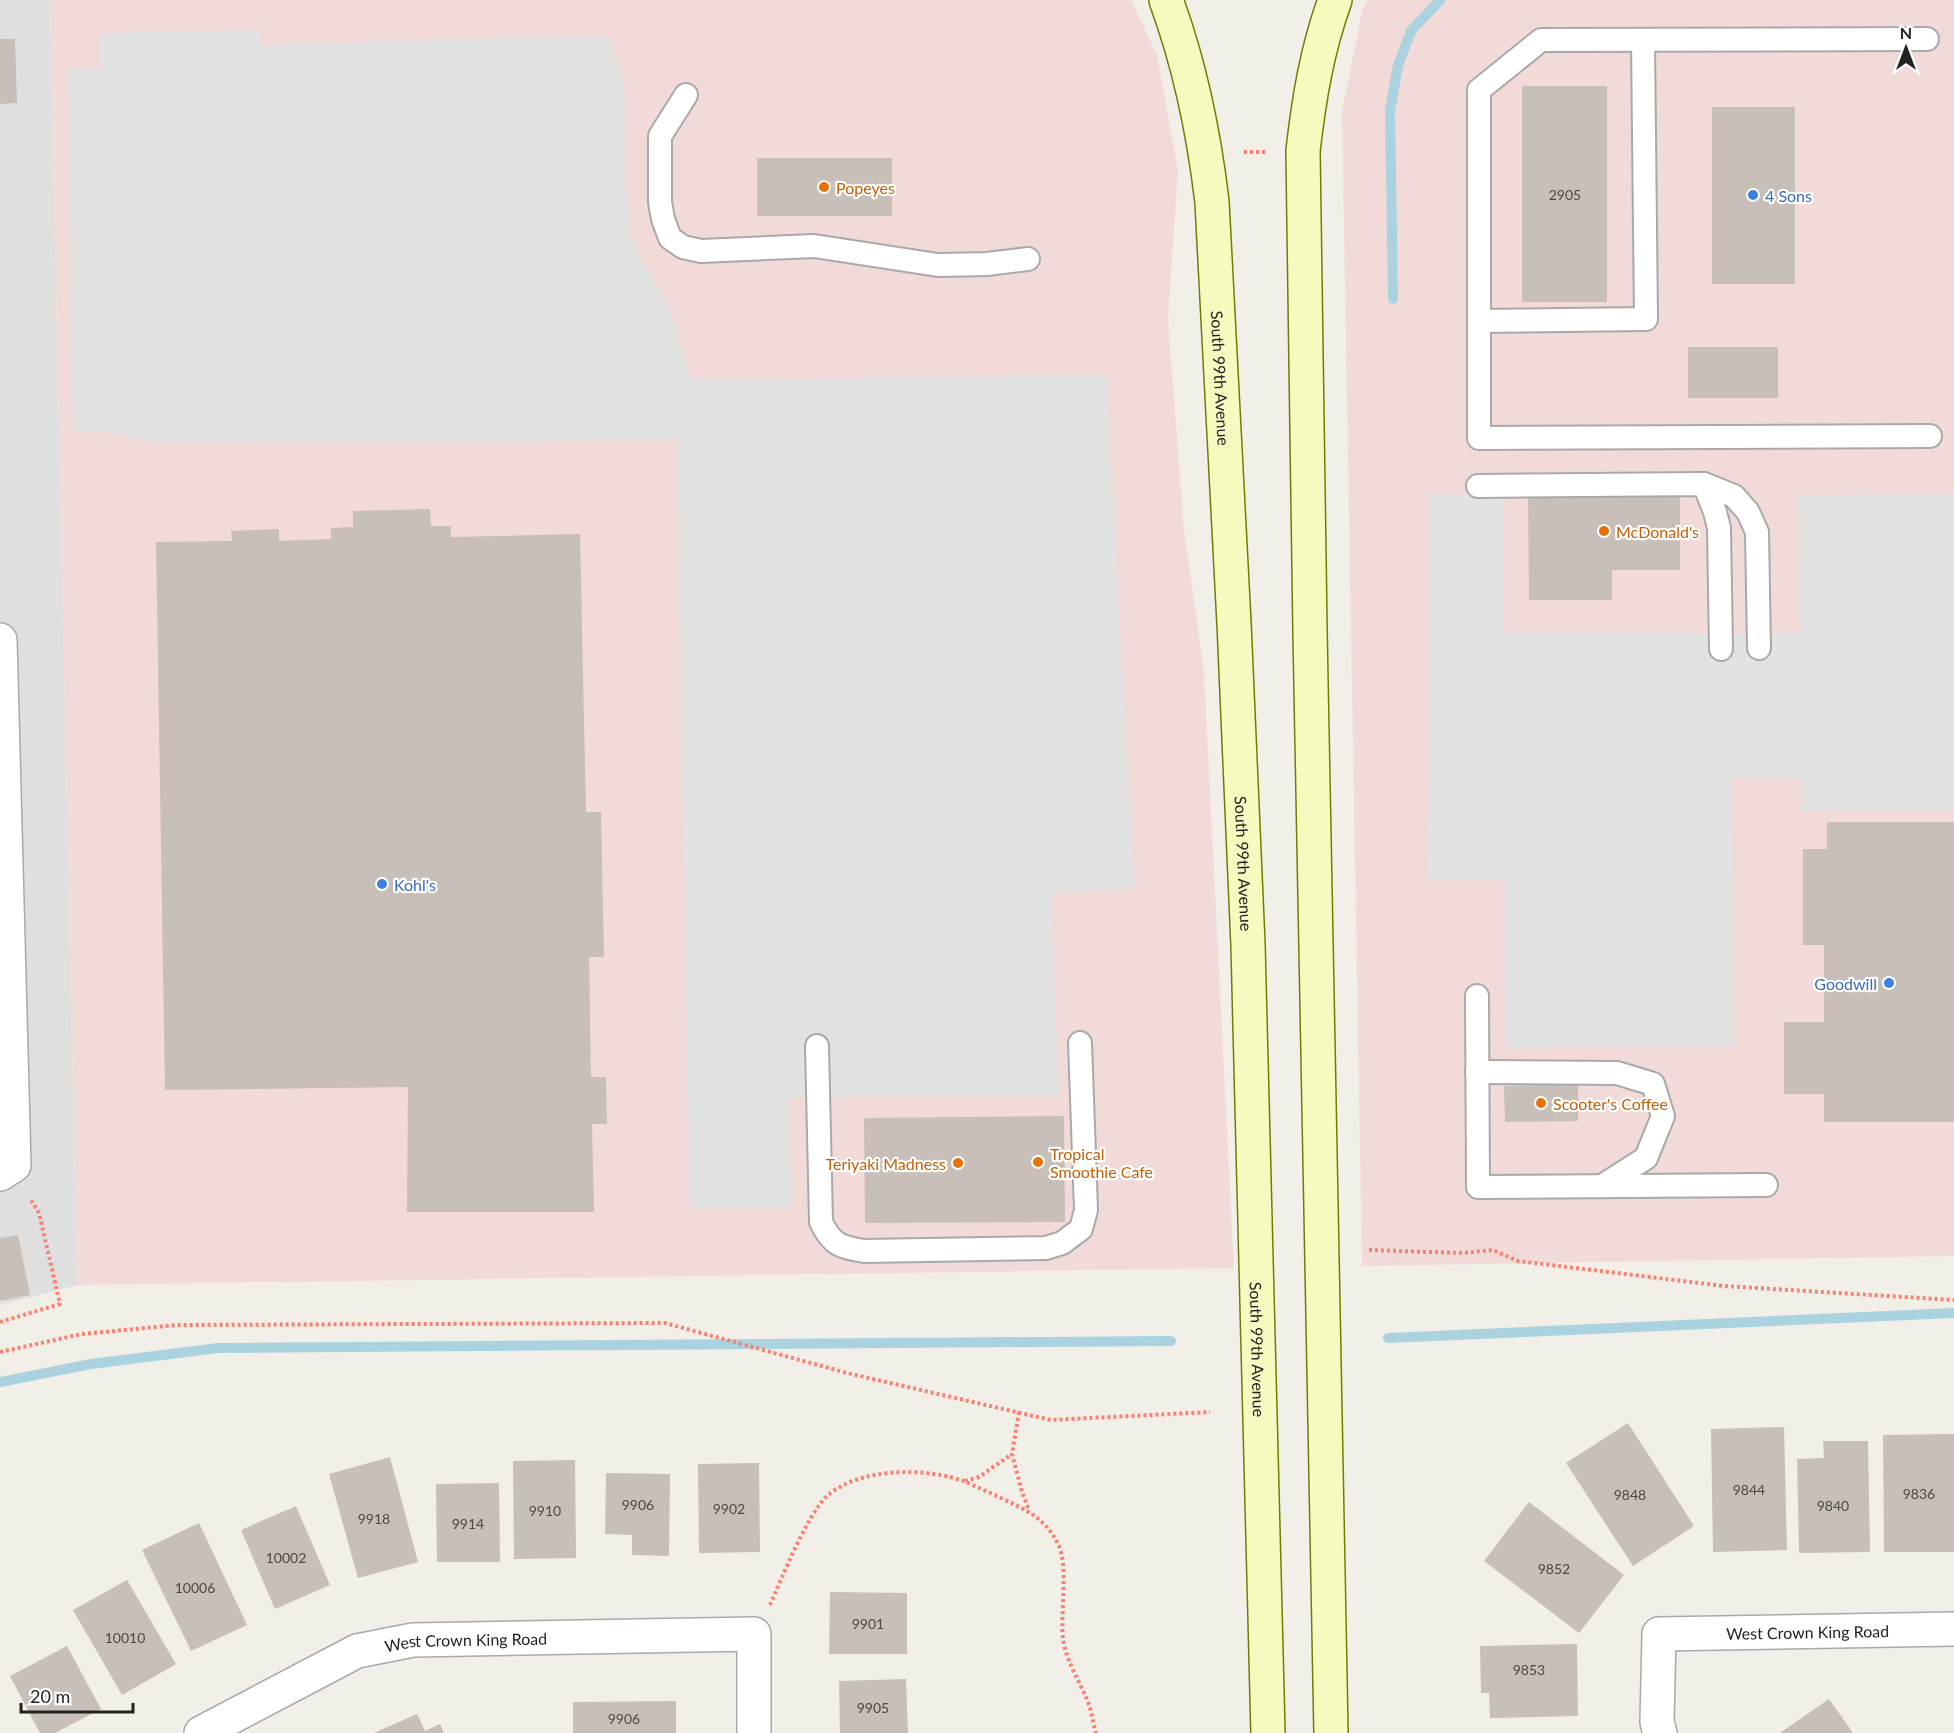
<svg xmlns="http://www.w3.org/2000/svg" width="1954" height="1733" viewBox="0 0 1954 1733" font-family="Lato,sans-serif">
<rect width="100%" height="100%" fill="#f2efe9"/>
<polygon fill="#e0dfdf" points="0,0 50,0 77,1285 0,1305"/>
<g fill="#f2dad9">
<polygon points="50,0 1131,0 1157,55 1178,171 1168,319 1184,529 1204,673 1234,1268 77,1285"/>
<polygon points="1368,0 1954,0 1954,1256 1362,1266 1342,112 1362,12"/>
</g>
<g fill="#e2e2e2">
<polygon points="260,30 260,45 607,35 624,81 626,190 629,229 637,252 670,308 691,380 1106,375 1134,888 1051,894 1059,1095 789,1097 792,1207 690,1207 677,440 160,443 100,431 73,431 68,67 100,67 100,33"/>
<polygon points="1430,494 1503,495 1504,633 1800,633 1798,495 1954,494 1954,809 1802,811 1801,778 1731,778 1735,1046 1506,1047 1505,879 1428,880"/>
</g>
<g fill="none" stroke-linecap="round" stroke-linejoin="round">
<g stroke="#aad3df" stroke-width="10">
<polyline points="1393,299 1390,110 1398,66 1411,31 1440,0"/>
<polyline points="1388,1338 1954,1313"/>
<polyline points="0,1382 91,1364 218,1348 1171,1341"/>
</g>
</g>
<g fill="#c7bfb8">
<polygon points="0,39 15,39 17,103 0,104"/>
<rect x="1522" y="86" width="85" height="216"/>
<rect x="1712" y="107" width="83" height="177"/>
<rect x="757" y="158" width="135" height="58"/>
<rect x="1688" y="347" width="90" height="51"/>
<polygon points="1528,491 1680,491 1680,570 1612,570 1612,600 1529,600"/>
<polygon points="430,509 431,526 451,526 451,537 580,534 586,812 601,812 604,957 589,957 591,1077 606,1077 607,1124 592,1124 594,1212 407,1212 408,1087 165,1090 156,542 232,541 231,531 279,529 279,541 331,539 331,528 353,527 353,511"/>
<polygon points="1827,822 1954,822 1954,1122 1824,1122 1824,1094 1784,1094 1784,1022 1824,1022 1824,945 1803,945 1803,849 1827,849"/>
<polygon points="1578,1084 1578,1121 1505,1122 1504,1086"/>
<polygon points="1064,1116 1065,1222 865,1223 864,1118"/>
<polygon points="18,1235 30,1295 0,1301 0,1238"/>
<polygon points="1628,1423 1694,1526 1633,1566 1566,1463"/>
<polygon points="1784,1427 1787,1550 1713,1552 1711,1429"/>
<polygon points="1954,1434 1954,1552 1884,1552 1883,1435"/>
<polygon points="1823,1441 1868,1441 1870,1552 1799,1553 1797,1459 1824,1458"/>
<polygon points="390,1457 418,1562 358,1578 329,1474"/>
<polygon points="575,1460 576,1558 514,1559 513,1461"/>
<polygon points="759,1463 760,1552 699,1553 698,1464"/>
<polygon points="606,1473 670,1474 669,1556 632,1555 632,1535 605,1534"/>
<polygon points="499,1483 500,1562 437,1562 436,1484"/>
<polygon points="1529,1502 1624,1575 1579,1633 1484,1561"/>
<polygon points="296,1506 330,1585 275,1609 241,1530"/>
<polygon points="199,1523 247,1625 191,1651 142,1550"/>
<polygon points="127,1580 176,1664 122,1695 73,1610"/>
<polygon points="830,1592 907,1593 907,1654 829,1654"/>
<polygon points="1577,1644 1578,1716 1490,1718 1489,1693 1481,1693 1480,1646"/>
<polygon points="67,1646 101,1709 55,1733 40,1733 10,1676"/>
<polygon points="906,1679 908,1733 840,1733 839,1681"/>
<polygon points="1829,1699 1853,1733 1780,1733"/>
<polygon points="676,1701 676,1733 573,1733 573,1702"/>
<polygon points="417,1714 425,1731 440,1724 444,1733 374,1733"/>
</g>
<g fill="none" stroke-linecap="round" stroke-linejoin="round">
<g stroke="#a9a9a9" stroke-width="26">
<g id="service">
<polyline points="1927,39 1541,40 1479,90 1479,438 1930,436"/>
<polyline points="686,95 660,136 660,202 663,219 670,238 683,247 701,251 814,246 938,265 987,264 1028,259"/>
<polyline points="1479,321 1646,319 1643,40"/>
<polyline points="1704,484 1715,512 1719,528 1721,649"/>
<polyline points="1478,486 1704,484 1734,496 1748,512 1757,532 1759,648"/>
<polyline points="1477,996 1478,1187 1766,1185"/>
<path d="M817 1046 821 1222C832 1245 840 1247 864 1251L1046 1248 1062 1243 1081 1229 1086 1210 1080 1043"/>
<polyline points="1477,1072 1617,1073 1653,1084 1663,1116 1646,1158 1602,1186"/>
</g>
</g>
<g stroke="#a9a9a9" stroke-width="36">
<g id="minor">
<polyline points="0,640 14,1165 0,1174"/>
<path id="s1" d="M201 1733 357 1651 413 1640 754 1634V1733"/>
<path id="s2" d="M1660 1733 1657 1722 1659 1634 1954 1629"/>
</g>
</g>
<g stroke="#707d05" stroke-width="36">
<g id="secondary">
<path id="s3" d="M1166 0C1190 65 1204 134 1212 202L1234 623 1248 945 1268 1733"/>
<path d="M1331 1733 1310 631 1303 151C1309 98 1317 50 1335 0"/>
</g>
</g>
<g stroke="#fa8072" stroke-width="4" stroke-dasharray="3 3" stroke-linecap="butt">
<polyline points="1244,152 1267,152"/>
<polyline points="1369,1250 1463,1253 1493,1250 1518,1261 1724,1286 1954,1300"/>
<polyline points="0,1322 60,1304 39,1213 30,1198"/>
<polyline points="0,1352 82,1334 177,1325 665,1323 847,1373 1051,1420 1210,1412"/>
<polyline points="1019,1412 1012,1454 1022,1492 1029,1510"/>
<polyline points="965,1481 979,1477 1012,1454"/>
<path d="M770 1605C782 1578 807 1515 827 1496 860 1467 927 1467 966 1482 977 1487 988 1492 999 1497 1024 1509 1046 1518 1058 1544 1069 1565 1060 1614 1063 1639 1066 1661 1080 1682 1088 1702 1092 1712 1093 1723 1096 1733"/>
</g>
<use href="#service" stroke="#fff" stroke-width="22"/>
<use href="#minor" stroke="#fff" stroke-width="33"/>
<use href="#secondary" stroke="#f7fabf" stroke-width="33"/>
</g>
<g fill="#e8710a" stroke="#fff" stroke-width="2">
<circle cx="824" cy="187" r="6"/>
<circle cx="1604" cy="531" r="6"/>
<circle cx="1541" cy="1103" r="6"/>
<circle cx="1038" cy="1162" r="6"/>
<circle cx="958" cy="1163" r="6"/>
</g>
<g fill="#3f7fe0" stroke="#fff" stroke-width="2">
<circle cx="1753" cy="195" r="6"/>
<circle cx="382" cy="884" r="6"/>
<circle cx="1889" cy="983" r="6"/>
</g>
<g text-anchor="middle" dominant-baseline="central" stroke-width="4.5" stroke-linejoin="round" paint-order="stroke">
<g font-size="14" fill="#4b4948">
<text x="1565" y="194">2905</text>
<text x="1749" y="1489">9844</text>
<text x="1919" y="1493">9836</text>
<text x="1630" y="1494">9848</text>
<text x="638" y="1504">9906</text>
<text x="1833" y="1505">9840</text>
<text x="729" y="1508">9902</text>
<text x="545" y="1510">9910</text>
<text x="374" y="1518">9918</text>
<text x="468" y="1523">9914</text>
<text x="286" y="1557">10002</text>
<text x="1554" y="1568">9852</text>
<text x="195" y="1587">10006</text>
<text x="868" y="1623">9901</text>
<text x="125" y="1637">10010</text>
<text x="1529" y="1669">9853</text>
<text x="873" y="1707">9905</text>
<text x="624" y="1718">9906</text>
</g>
<g font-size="16" fill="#c56008" stroke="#fff" text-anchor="start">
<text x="836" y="187">Popeyes</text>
<text x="1616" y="531">McDonald's</text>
<text x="1553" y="1103">Scooter's Coffee</text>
<text x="1050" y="1153">Tropical<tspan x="1050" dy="18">Smoothie Cafe</tspan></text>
<text x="946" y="1163" text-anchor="end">Teriyaki Madness</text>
</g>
<g font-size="16" fill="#366cbe" stroke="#fff" text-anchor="start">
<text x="1765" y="195">4 Sons</text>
<text x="394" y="884">Kohl's</text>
<text x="1877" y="983" text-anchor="end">Goodwill</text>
</g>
<g font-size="16" fill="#222" stroke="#fff">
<text stroke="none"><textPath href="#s3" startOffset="384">South 99th Avenue</textPath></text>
<text stroke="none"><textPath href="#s3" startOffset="870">South 99th Avenue</textPath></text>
<text stroke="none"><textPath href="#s3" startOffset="1356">South 99th Avenue</textPath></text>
<text stroke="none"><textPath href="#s2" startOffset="248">West Crown King Road</textPath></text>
<text stroke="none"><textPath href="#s1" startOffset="286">West Crown King Road</textPath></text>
</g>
</g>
<g transform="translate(1906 48)" stroke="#ffffff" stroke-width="4.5" paint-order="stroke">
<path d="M0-4.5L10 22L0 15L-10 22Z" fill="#222222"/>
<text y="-9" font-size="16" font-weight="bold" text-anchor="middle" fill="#222222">N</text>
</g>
<path d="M21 1703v9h112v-9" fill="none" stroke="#222222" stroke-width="3"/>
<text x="30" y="1703" font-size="18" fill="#222222" stroke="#ffffff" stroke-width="4.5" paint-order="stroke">20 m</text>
</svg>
